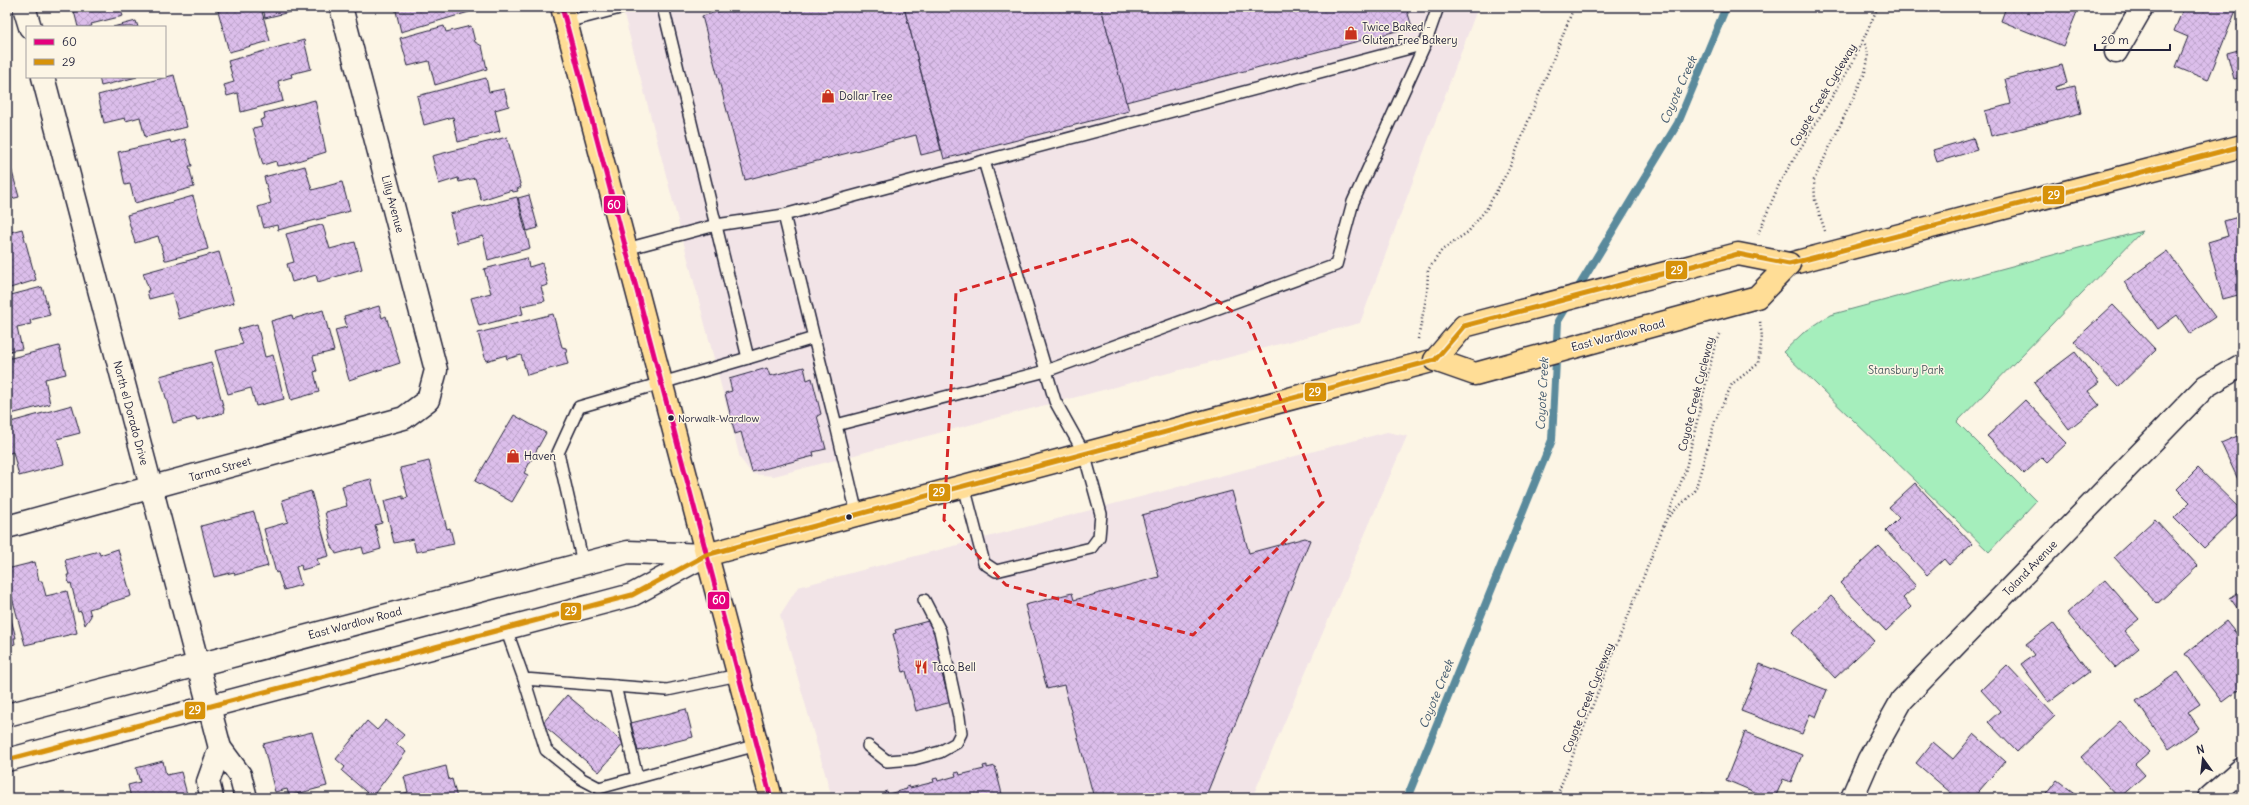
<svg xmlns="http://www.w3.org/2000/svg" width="2249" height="805" viewBox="0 0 2249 805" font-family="Delius,sans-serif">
<defs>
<pattern id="building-cross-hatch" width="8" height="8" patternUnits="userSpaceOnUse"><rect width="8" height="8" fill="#dcbeeb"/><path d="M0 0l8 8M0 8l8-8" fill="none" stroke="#bca3ca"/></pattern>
</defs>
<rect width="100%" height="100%" fill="#fcf5e5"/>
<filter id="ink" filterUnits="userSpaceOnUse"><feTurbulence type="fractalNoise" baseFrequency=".025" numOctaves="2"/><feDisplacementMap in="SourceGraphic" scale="8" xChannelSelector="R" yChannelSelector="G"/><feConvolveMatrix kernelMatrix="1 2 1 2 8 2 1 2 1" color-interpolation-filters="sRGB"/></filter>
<g filter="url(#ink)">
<g fill="#f2e4e7">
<polygon points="622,7 1478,7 1360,323 774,476 752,474 740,458"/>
<polygon points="1387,432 1407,436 1252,798 832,798 780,615 798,587"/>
</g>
<polygon fill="#a5eebc" stroke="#64887c" points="2142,231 1957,422 2036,501 1989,552 1783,352 1803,333 1830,315"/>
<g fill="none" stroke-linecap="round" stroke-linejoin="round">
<polyline stroke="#5a8a9c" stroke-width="8" points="1407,798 1552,440 1558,321 1678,123 1726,7"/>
</g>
<g fill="url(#building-cross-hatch)" stroke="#22223b">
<polygon points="73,7 137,7 121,11 123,16 91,24 92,26 88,27 78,27"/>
<polygon points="217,7 293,7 294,11 265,18 264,12 262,12 270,41 229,52"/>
<polygon points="395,7 468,7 469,12 401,32"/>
<polygon points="736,7 786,7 787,11 802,7 904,7 941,150 921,155 916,135 745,180 702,16"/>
<polygon points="904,7 1101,7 1129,111 944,159"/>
<polygon points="1101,7 1406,7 1412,27 1126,102"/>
<polygon points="2006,7 2079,7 2063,46 2001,21"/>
<polygon points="2184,7 2237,8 2208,80 2176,67 2188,37 2174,31"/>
<polygon points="136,21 138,27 113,27"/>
<polygon points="2242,24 2242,43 2238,25"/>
<polygon points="444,26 446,32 471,26 475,42 482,46 487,69 435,85 429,61 408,66 400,38"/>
<polygon points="304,40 311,69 291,74 292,77 278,81 283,101 241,112 238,93 227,96 224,85 234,82 228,61"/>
<polygon points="2242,49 2242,77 2234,79 2227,53"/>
<polygon points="2062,65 2067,83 2055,87 2056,90 2075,86 2081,113 1991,136 1985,111 2011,104 2005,79"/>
<polygon points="174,75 187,127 145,137 140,117 126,121 125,118 104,123 98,95"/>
<polygon points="99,77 137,77 101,86"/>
<polygon points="486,78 489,92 504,89 509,106 495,110 500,131 458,142 453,117 424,125 417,96"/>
<polygon points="315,100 326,152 285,165 277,166 276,161 263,165 253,128 262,126 260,120 265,118 264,113"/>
<polygon points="507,137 521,187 517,189 518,191 513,192 512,190 481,200 475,178 459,182 458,178 439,184 432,156"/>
<polygon points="1973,138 1977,150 1937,162 1933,150"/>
<polygon points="185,139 192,166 189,166 194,187 135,203 130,184 125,185 118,152 170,140 171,143"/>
<polygon points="305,166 312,190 342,182 350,211 278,230 277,225 264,228 258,207 271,203 264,177"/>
<polygon points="11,168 19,197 7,200 7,169"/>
<polygon points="529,195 538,228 527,231 518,198"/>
<polygon points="193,196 208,249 167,260 165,260 158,236 135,243 127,215"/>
<polygon points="517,197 530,248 488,260 483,236 457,243 450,214"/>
<polygon points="2242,216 2242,303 2241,304 2238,295 2223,299 2208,242 2228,236 2224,221"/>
<polygon points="321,225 323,226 330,249 355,242 362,269 318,282 316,275 292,282 287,264 294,262 286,234"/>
<polygon points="22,229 36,280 7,289 7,233"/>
<polygon points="2167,251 2215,317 2190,334 2177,315 2158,329 2124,282"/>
<polygon points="219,252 234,303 179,319 172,293 149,299 147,291 149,290 143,273"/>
<polygon points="527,258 529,267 542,263 548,285 541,287 545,301 521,306 523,314 479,326 471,298 491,293 484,269"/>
<polygon points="42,287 50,315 30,320 31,324 17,327 22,349 7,351 7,296"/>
<polygon points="2113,305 2156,350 2118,387 2074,341"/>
<polygon points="379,306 382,318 386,316 400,363 349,380 335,330 347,327 344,316"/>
<polygon points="323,310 334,351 313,356 317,371 314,372 319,392 291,400 271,321 292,315 293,319"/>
<polygon points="553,314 562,347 566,348 567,352 565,352 568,364 527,375 521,355 507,359 506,355 486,361 478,333"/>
<polygon points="257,324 265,357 273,355 284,399 256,406 251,388 228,394 215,351 243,344 238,329"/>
<polygon points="59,346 66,374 45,379 50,404 7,415 7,359"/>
<polygon points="2075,352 2099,383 2088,391 2099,405 2069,429 2034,383"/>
<polygon points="211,362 224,409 223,413 197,420 196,417 173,423 160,376"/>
<polygon points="804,367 807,380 812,378 821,414 817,416 826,449 813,452 814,456 752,472 741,432 735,434 725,393 732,391 729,379 767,368 770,376"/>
<polygon points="2025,400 2067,443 2047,462 2042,457 2024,474 1987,436"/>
<polygon points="72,405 80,433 57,439 64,464 19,476 13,452 7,454 7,423"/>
<polygon points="514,415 546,433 524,473 528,475 512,502 475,481"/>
<polygon points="2242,434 2242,488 2221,443"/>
<polygon points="429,461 447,529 450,528 454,544 416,552 413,539 394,543 384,501 403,496 403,499 408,497 400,468"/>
<polygon points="2198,468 2242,511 2204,548 2174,518 2190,502 2177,489"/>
<polygon points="371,479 382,523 375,525 381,549 364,554 362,547 336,554 329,540 331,539 325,512 347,506 342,486"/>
<polygon points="1915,483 1972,544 1949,565 1944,559 1927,575 1886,531 1899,518 1889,507"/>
<polygon points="311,491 329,556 317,559 319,565 302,570 301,565 296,567 301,585 284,590 278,572 276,573 264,529 288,522 282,500"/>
<polygon points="1232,491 1249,553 1305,538 1310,540 1205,798 1094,798 1064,685 1047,689 1025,605 1072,593 1074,600 1159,577 1142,515"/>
<polygon points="254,512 268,566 235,575 234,572 214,577 201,526"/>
<polygon points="2155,519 2198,566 2157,604 2114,557"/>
<polygon points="1879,546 1916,586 1903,598 1911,607 1886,631 1840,583"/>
<polygon points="118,549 131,596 89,609 91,616 85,625 81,611 78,612 71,583 69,584 67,575 69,575 65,560 99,551 100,555"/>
<polygon points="35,562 39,581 42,581 46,596 67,591 77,633 25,645 7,579 7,569"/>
<polygon points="2105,580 2139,619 2124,631 2139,648 2115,668 2067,613"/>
<polygon points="2242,590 2242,615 2230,598"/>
<polygon points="1831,596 1874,641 1835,678 1792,632"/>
<polygon points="7,604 16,638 14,638 15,644 7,646"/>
<polygon points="928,621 929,624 932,623 939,652 943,651 945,658 941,659 942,663 939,663 946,689 948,689 952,702 916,711 906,671 903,672 893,634 896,633 895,630"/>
<polygon points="2226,621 2242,641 2242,687 2222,702 2185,654"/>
<polygon points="2053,623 2089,672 2049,702 2021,664 2034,655 2026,644"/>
<polygon points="1760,664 1827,690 1816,717 1810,714 1802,734 1741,711"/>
<polygon points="2007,665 2055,716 2017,752 1988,722 2000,711 1981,690"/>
<polygon points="2178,672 2200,704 2188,712 2199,728 2169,749 2136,701"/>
<polygon points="567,695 624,743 599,772 542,724"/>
<polygon points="686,709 693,737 638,751 631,723"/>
<polygon points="386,720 404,735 396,744 406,752 372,797 342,771 345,767 336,759 367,721 377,730"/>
<polygon points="2120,721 2149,752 2135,764 2145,775 2119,798 2081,757"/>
<polygon points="312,732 327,786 289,796 287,789 275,792 263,744"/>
<polygon points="1745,732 1802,755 1791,782 1783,779 1775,798 1769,798 1726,780"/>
<polygon points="1974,734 2005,761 1973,798 1957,798 1916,763 1933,742 1953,759"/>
<polygon points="163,761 166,775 181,772 188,798 131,798 128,785 140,782 136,768"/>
<polygon points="987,765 987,768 995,766 1003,798 875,798 885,795 884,792 887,791 888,794 907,789 906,787 909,786 910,788 934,782 933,779 937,778 938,781 956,776 955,773 959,772 960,775 984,769 983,766"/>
<polygon points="446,766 449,780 452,779 457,798 387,798 408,792 404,777"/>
<polygon points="2057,780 2081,798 2043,798"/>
<polygon points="1702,793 1718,798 1700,798"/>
</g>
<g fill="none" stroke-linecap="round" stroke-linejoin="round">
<g stroke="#22223b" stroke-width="14">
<g id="service">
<polyline points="663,7 748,358 814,338 836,425 1046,371 1336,265 1353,202 1425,44"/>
<polyline points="566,22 624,7"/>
<polyline points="626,249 716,225 784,215"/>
<polyline points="814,338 784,215 984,161"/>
<polyline points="836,425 857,514"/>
<polyline points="964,486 984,563 996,571 1091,548 1099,537 1101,514 1084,453 1055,401 984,161 1425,44 1438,7"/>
<polyline points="583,563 558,453 579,407 748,358"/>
<polyline points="506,629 524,679 667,690 738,675"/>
<polyline points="524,679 546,750 582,779 599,788 757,745"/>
<polyline points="615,686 637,777"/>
<polyline points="868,746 887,761 914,759 940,752 956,743 961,733 959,717 940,631 924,600"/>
</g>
</g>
<g stroke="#22223b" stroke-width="25">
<g id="minor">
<polyline points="24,7 30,27"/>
<polyline points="2116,52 2142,7"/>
<polyline points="43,77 220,748 240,775 246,798"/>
<polyline points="7,527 404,418 428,400 436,370 341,7"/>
<polyline points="212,798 208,782 220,748"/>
<polyline points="1852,798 1869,759 1902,700 2206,386 2242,365"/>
<polyline points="2209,798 2242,769"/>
</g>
</g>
<g stroke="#22223b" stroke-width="25">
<g id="secondary">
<polyline points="7,715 628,552 706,555"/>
<polyline points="7,760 632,595 706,555"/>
</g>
</g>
<g stroke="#22223b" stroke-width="25">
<g id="primary">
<polyline points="562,7 771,798"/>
<polyline points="1789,264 2242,146"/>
<polyline points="706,555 1435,360"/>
</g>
</g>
<g stroke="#22223b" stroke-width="2.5" stroke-dasharray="1 3" stroke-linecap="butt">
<path d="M1825 231 1815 200 1814 180 1864 75C1868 62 1870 54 1864 42"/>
<polyline points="1758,234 1781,180 1852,64 1878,7"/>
<polyline points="1418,339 1427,293 1428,270 1442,250 1468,232 1487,208 1509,169 1574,7"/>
<polyline points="1669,516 1695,491 1715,421 1732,384 1758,364 1762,337 1760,321"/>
<polyline points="1556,798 1685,472 1714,349 1721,332"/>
</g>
<use href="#service" stroke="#fcf5e5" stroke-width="11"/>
<use href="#minor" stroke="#fcf5e5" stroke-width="22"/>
<use href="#secondary" stroke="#fcf5e5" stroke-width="22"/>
<use href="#primary" stroke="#ffdd96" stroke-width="22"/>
<g stroke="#22223b" stroke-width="25" stroke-linecap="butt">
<polygon id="primary-bridge" points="1738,254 1789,264 1757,297 1475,374 1435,360 1464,326"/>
</g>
<use href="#primary-bridge" stroke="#ffdd96" stroke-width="22"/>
<g stroke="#fcf5e5" stroke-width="8">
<polyline id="bus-1" points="562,7 771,798"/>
</g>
<g stroke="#fcf5e5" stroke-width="8">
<polyline id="bus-2" points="7,760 632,595 706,555 1435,360 1464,326 1738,254 1789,264 2242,146"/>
</g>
<use href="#bus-1" stroke="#e5007d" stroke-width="5"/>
<use href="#bus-2" stroke="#d79209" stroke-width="5"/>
</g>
</g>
<path fill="none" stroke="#d62828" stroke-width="3" stroke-dasharray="8 5" stroke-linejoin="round" d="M1131 239 1249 323 1323 502 1193 635 1006 585 944 520 956 292Z"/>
<defs>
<g id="shop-bare" transform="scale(1.08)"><path d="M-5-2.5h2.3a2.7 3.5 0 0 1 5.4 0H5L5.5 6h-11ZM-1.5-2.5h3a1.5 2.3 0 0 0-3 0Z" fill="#c8321e" stroke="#fcf5e5" stroke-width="2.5" paint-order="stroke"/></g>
<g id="restaurant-bare" transform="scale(1.08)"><path d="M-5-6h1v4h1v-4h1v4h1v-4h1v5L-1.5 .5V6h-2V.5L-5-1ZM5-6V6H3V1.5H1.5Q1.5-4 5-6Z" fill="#c8321e" stroke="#fcf5e5" stroke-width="2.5" paint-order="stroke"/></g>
</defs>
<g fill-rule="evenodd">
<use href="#shop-bare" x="1351" y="33"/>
<use href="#shop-bare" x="828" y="96"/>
<use href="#shop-bare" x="513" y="456"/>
<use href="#restaurant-bare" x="921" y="667"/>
</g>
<g fill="#22223b" stroke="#fcf5e5" stroke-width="1.5">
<circle cx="671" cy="418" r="3.5"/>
<circle cx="849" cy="517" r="3.5"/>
</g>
<g text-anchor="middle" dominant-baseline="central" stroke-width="3" stroke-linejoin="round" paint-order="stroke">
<g font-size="10" fill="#22223b" stroke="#fcf5e5" text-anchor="start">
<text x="678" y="418">Norwalk-Wardlow</text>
</g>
<g font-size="11" fill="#22223b" stroke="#fcf5e5" text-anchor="start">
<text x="1362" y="27">Twice Baked -<tspan x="1362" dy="13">Gluten Free Bakery</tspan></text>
<text x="839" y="96">Dollar Tree</text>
<text x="524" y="456">Haven</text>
<text x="932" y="667">Taco Bell</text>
</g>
<g font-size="11" fill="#22223b" stroke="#fcf5e5">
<text transform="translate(1823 95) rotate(-59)">Coyote Creek Cycleway</text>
<text transform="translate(393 204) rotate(75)">Lilly Avenue</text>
<text transform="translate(1618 335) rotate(-15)">East Wardlow Road</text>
<text transform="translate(1696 394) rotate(-76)">Coyote Creek Cycleway</text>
<text transform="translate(131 413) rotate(75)">North el Dorado Drive</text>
<text transform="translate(220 469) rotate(-16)">Tarma Street</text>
<text transform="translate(2030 568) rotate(-46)">Toland Avenue</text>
<text transform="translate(355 623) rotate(-15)">East Wardlow Road</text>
<text transform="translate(1588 698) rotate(-68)">Coyote Creek Cycleway</text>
</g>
<g font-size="11" fill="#43555b" stroke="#fcf5e5">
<text x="1906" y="370">Stansbury Park</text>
</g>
<g font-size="12" font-style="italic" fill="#3e566c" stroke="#fcf5e5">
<text transform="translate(1678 90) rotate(-66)">Coyote Creek</text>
<text transform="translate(1542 394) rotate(-87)">Coyote Creek</text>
<text transform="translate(1436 694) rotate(-68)">Coyote Creek</text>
</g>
</g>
<g stroke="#fcf5e5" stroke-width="1.5">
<rect x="2042" y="185" width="23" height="20" rx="4" fill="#d79209"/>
<rect x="603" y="195" width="23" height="19" rx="4" fill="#e5007d"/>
<rect x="1665" y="260" width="23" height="20" rx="4" fill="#d79209"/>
<rect x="1304" y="382" width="23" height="20" rx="4" fill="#d79209"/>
<rect x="928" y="483" width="23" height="19" rx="4" fill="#d79209"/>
<rect x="707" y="591" width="23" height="19" rx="4" fill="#e5007d"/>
<rect x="560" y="602" width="22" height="19" rx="4" fill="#d79209"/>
<rect x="184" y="701" width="22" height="19" rx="4" fill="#d79209"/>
</g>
<g font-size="11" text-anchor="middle" font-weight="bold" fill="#fff">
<text x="2054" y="199">29</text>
<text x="614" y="209">60</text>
<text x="1677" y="274">29</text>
<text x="1315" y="396">29</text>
<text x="939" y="496">29</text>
<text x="719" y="604">60</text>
<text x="571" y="615">29</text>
<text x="195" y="714">29</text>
</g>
<rect width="2249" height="805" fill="none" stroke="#fcf5e5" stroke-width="24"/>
<rect x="12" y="12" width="2225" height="781" fill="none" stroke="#22223b" stroke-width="1.5" filter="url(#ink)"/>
<rect x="26" y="26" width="140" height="52" fill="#fcf5e5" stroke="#a5a1a1"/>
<rect x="34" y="39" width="20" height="6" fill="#e5007d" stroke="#a5a1a1"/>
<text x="62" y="46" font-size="12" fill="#22223b">60</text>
<rect x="34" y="59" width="20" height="6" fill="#d79209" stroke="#a5a1a1"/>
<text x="62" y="66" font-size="12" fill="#22223b">29</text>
<g transform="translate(2203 759) rotate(345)" stroke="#fcf5e5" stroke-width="3" paint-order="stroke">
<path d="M0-3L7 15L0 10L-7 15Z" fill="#22223b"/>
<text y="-6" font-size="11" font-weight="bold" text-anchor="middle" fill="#22223b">N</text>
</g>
<path d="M2095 44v6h75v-6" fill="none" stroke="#22223b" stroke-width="2"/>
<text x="2101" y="44" font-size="12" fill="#22223b" stroke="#fcf5e5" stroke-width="3" paint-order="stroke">20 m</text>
</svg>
